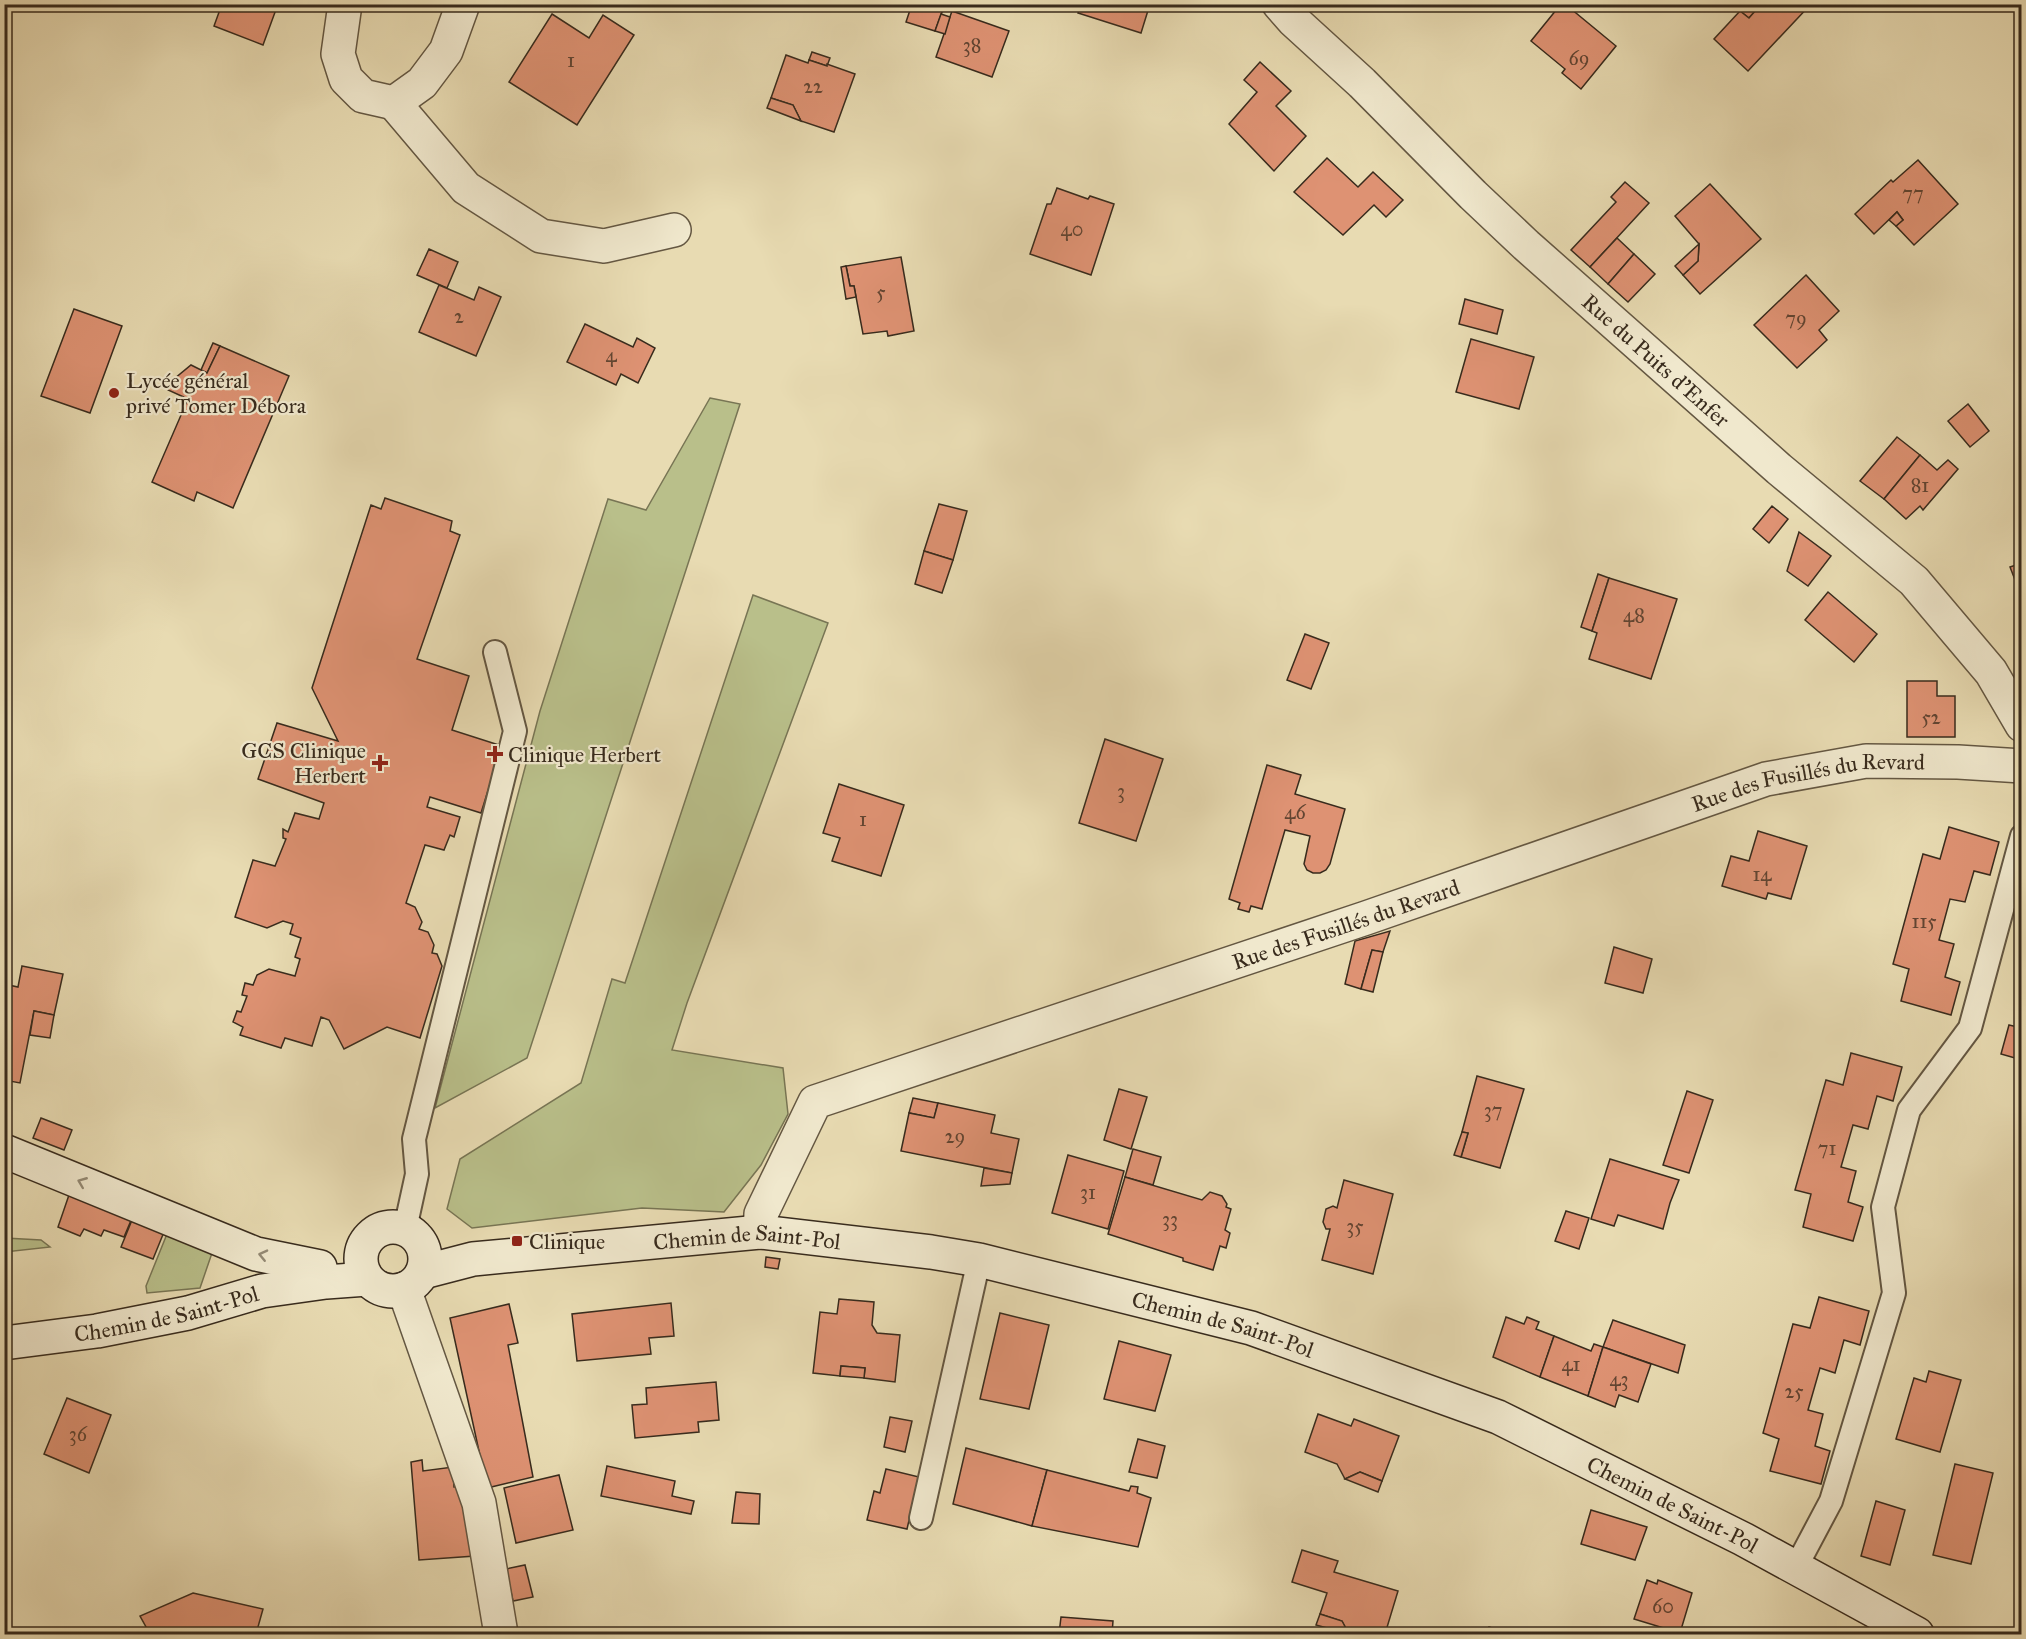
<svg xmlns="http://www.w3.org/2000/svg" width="2026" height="1639" viewBox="0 0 2026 1639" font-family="'IM FELL Great Primer',serif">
<rect width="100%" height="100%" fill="#e8dbb2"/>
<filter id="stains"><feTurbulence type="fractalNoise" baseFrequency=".00333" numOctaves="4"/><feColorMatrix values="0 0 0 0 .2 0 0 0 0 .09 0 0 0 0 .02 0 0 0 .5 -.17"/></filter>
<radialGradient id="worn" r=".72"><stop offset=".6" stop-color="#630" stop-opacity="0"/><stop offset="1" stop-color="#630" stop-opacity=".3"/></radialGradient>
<g fill="#b9bf8a" stroke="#787554" stroke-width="1.5">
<polygon points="710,398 740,404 527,1058 435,1108 540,711 608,499 646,510"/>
<polygon points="753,595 828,623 687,1003 672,1050 783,1068 788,1114 761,1165 724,1212 642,1208 472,1228 447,1209 460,1159 581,1083 612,979 625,983"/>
<polygon points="167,1234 212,1253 200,1288 147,1293 146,1286"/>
<polygon points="5,1238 41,1240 50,1247 5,1252"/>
</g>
<g fill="#de9273" stroke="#382b1d" stroke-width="1.5">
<polygon points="222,4 278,4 263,45 214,26"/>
<polygon points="912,4 945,4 935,31 906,22"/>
<polygon points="1081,4 1150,4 1141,33 1078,13"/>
<polygon points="1561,4 1565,4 1616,46 1581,89 1562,73 1565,69 1531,41"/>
<polygon points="1747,4 1750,4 1756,10 1749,18 1740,11"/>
<polygon points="1750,4 1811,4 1748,71 1714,39 1740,11 1749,18 1756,10"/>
<polygon points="952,11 1009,31 992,77 936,57"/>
<polygon points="552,14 589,38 603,15 634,35 577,125 509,82"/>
<polygon points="941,14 950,17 945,34 935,31"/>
<polygon points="812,52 830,58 827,66 809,60"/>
<polygon points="786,55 808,63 809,60 827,66 827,64 855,74 834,132 801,121 793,105 771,98"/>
<polygon points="1260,62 1291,91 1276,106 1306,136 1274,171 1229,124 1257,92 1244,80"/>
<polygon points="771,98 793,105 801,121 767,108"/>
<polygon points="1327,158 1358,187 1373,172 1403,200 1386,217 1374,205 1343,235 1294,192"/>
<polygon points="1918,160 1958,204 1914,245 1896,226 1903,220 1897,212 1874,234 1855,214 1891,180 1893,182"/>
<polygon points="1625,182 1649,203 1590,267 1571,250 1616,202 1611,197"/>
<polygon points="1710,184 1761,239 1700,294 1683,275 1698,261 1699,244 1675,216"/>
<polygon points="1057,188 1088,199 1090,196 1114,204 1091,275 1030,254 1047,204 1051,204"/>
<polygon points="1897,212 1903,220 1896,226 1889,220"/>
<polygon points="1617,238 1634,254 1608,284 1590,267"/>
<polygon points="1699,244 1698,261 1683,275 1675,266"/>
<polygon points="429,249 458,262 447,288 417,275"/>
<polygon points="1634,254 1655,274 1628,302 1608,284"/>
<polygon points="901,257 914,331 888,336 887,331 863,334 854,286 850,286 846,266"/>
<polygon points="846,266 850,286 854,286 856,297 846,299 841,267"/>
<polygon points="1806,275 1839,311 1819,330 1827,340 1797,368 1754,325"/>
<polygon points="439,285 474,300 479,287 501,297 476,356 419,332"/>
<polygon points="1465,299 1503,310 1497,334 1459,324"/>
<polygon points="74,309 122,326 90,413 41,396"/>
<polygon points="585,324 633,347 637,338 655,348 638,383 621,374 616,385 567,362"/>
<polygon points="1471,339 1534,357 1519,409 1456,392"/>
<polygon points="213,343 220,346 207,373 201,370"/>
<polygon points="220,346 289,376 233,508 197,492 194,501 152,482 188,399 168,390 174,379 191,365 207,373"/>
<polygon points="1968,404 1989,431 1970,447 1948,421"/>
<polygon points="1897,437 1920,455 1884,499 1860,481"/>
<polygon points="1920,455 1937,470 1948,460 1958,469 1923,510 1920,506 1906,519 1884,499"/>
<polygon points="385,498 452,521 450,531 460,535 417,659 469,676 452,730 502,746 481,813 430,797 427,807 460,817 454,837 450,835 444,850 425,845 406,903 415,907 422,922 419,929 428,932 434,945 432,953 437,954 442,966 420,1038 387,1027 344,1049 329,1020 321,1017 312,1046 285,1038 281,1048 240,1035 243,1027 233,1022 237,1011 241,1012 247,996 242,995 245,983 253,985 257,975 269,969 295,976 300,959 295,957 301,938 290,934 293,924 283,921 267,928 235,917 253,860 275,866 286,839 283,838 283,829 288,832 295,813 319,819 324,803 258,779 277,723 338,741 312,688 371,505 381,509"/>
<polygon points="939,504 967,511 953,560 924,551"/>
<polygon points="1772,506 1788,519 1769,543 1753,529"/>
<polygon points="1799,532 1831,556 1808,586 1787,571"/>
<polygon points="924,551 953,560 942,593 915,584"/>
<polygon points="2022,563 2022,598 2010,567"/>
<polygon points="1598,574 1609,578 1592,631 1581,627"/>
<polygon points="1609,578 1677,599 1651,679 1589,659 1597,633 1592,631"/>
<polygon points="1828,592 1877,634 1854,662 1805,620"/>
<polygon points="1305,634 1329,643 1311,689 1287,680"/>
<polygon points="1907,681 1937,681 1937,696 1955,696 1955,737 1907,737"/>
<polygon points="1105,739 1163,759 1136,841 1079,823"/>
<polygon points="1267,765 1301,775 1295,794 1345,809 1330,864 1326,870 1320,873 1313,873 1307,870 1304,864 1310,836 1285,830 1262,909 1251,906 1249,912 1238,909 1240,903 1229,899"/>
<polygon points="839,784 904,805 881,876 832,861 840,838 823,833"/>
<polygon points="1949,827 1999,842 1990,875 1974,871 1965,902 1950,899 1939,940 1954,944 1945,977 1960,982 1951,1015 1901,1001 1909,969 1893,964 1923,854 1940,859"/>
<polygon points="1758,831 1807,846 1791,899 1768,893 1766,899 1722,886 1731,856 1749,861"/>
<polygon points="1390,931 1383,952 1372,950 1361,989 1345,984 1355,941"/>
<polygon points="1614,947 1652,959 1643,993 1605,983"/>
<polygon points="1372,950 1383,952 1373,992 1361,989"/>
<polygon points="22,966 63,974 54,1015 34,1011 20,1083 4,1080 4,984 18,987"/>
<polygon points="34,1011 54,1015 50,1038 30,1035"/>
<polygon points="2009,1025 2022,1028 2022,1060 2001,1054"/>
<polygon points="1851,1053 1902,1067 1893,1101 1877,1096 1868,1129 1853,1125 1841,1167 1856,1171 1848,1202 1863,1207 1853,1241 1803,1227 1811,1194 1795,1190 1826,1080 1843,1085"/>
<polygon points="1477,1076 1524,1089 1500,1168 1461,1157 1468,1133 1462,1132"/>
<polygon points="1119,1089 1147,1097 1131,1149 1104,1140"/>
<polygon points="1687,1091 1713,1100 1689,1173 1663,1165"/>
<polygon points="913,1098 938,1103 934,1118 909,1113"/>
<polygon points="938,1103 995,1115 991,1133 1019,1139 1012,1173 901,1151 909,1113 934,1118"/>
<polygon points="41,1118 72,1130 64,1150 33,1138"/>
<polygon points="1462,1132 1468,1133 1461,1157 1454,1155"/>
<polygon points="1133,1149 1161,1157 1153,1185 1125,1177"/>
<polygon points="1068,1155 1124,1171 1108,1229 1052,1213"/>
<polygon points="1610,1159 1679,1180 1670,1203 1663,1229 1618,1215 1614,1226 1591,1219"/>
<polygon points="984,1168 1012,1173 1010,1184 981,1186"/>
<polygon points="1125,1177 1202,1200 1210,1192 1222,1196 1227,1204 1226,1207 1231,1209 1225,1230 1230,1233 1226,1248 1220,1246 1213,1270 1183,1261 1183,1258 1108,1234"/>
<polygon points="1344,1180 1393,1194 1373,1274 1322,1260 1330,1229 1326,1229 1323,1222 1326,1209 1333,1206 1337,1208"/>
<polygon points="70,1192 132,1218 124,1237 104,1230 101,1236 84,1229 80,1236 58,1227"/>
<polygon points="1566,1211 1589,1218 1579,1249 1555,1241"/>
<polygon points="132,1220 164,1232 153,1259 121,1247"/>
<polygon points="766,1257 780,1259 778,1269 765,1267"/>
<polygon points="1819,1297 1869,1311 1860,1345 1844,1340 1835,1373 1820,1368 1808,1410 1823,1414 1815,1446 1830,1451 1821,1484 1770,1471 1779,1439 1763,1433 1793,1324 1810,1328"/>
<polygon points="839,1299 874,1302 872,1325 877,1333 900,1335 895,1382 864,1378 865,1368 841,1366 840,1376 813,1373 820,1312 837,1314"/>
<polygon points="671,1303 674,1336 649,1338 651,1354 577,1361 572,1314"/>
<polygon points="509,1304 518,1343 508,1345 533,1477 487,1488 450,1318"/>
<polygon points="1000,1313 1049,1325 1029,1409 980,1399"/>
<polygon points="1506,1317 1524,1324 1527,1317 1539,1322 1536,1329 1554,1336 1540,1377 1493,1357"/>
<polygon points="1613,1320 1685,1345 1678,1373 1603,1347"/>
<polygon points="1554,1336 1591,1351 1594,1344 1603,1347 1588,1396 1540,1377"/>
<polygon points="1119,1341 1171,1355 1155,1411 1104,1399"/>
<polygon points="1603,1347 1651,1364 1638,1402 1619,1395 1615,1407 1588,1396"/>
<polygon points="841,1366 865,1368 864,1378 840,1376"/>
<polygon points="1929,1371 1961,1380 1940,1452 1896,1439 1914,1378 1926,1382"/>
<polygon points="716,1382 719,1420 698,1422 699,1432 635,1438 632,1405 647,1404 646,1388"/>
<polygon points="67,1398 111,1415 89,1473 44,1454"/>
<polygon points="1318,1414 1351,1426 1354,1419 1399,1436 1382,1481 1360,1472 1345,1479 1337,1464 1305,1452"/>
<polygon points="890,1417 912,1421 905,1452 884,1447"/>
<polygon points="1138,1439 1165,1446 1157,1478 1129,1472"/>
<polygon points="966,1448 1047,1470 1032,1526 953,1504"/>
<polygon points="422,1460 423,1471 453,1467 454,1487 462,1486 475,1556 419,1560 411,1462"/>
<polygon points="1955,1464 1993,1473 1971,1564 1933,1555"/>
<polygon points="607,1466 675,1481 672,1496 694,1501 691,1514 601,1496"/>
<polygon points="886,1469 919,1477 907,1529 867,1520 874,1491 880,1493"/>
<polygon points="1047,1470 1129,1491 1131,1486 1138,1487 1137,1493 1151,1498 1138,1547 1032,1526"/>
<polygon points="1360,1472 1382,1481 1378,1492 1345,1479"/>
<polygon points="559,1475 573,1530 516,1543 504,1488"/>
<polygon points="736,1492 760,1494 759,1524 732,1523"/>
<polygon points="1876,1501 1905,1510 1890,1565 1861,1556"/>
<polygon points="1591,1510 1647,1527 1635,1560 1581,1544"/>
<polygon points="1302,1550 1338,1561 1334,1572 1398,1591 1385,1634 1349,1634 1342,1621 1320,1614 1327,1593 1292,1582"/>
<polygon points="525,1565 533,1597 513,1601 506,1569"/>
<polygon points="1647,1580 1657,1584 1658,1580 1692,1593 1680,1633 1634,1619"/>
<polygon points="193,1593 263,1609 256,1634 150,1634 140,1616"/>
<polygon points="1320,1614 1342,1621 1349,1634 1316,1625"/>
<polygon points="1061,1617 1113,1621 1112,1634 1059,1634"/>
<polygon points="1489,1627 1512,1634 1487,1634"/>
</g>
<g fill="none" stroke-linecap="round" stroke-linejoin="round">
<g stroke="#645742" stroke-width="26">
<g id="lane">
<polyline points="405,1229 417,1174 414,1139 417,1127 515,731 495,652"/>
<polyline points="921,1518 979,1260"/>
<polyline points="1796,1567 1831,1501 1894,1293 1883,1207 1909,1110 1970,1028 2022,836"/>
</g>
</g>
<g stroke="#645742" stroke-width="36">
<g id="street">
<polyline points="345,4 338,54 346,79 363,96 394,103 422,83 446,51 463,4"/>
<path id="s1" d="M1279 4 1293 20 1362 83 1473 195 1526 245 1779 469 1914 581 1991 672 2022 725"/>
<polyline points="394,103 466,188 541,236 604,246 674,230"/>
<path id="s2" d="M760 1232 761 1214 815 1102 1366 918 1766 779 1866 761 1958 762 2022 766"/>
<polyline points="404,1289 479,1503 501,1634"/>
</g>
</g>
<g stroke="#382b1d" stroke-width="36">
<g id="secondary">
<polyline points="4,1151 256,1254 320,1267"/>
<circle cx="393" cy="1259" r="32"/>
<path id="s3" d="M423 1272 473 1259 760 1232 931 1252 979 1260 1251 1328 1498 1417 1743 1539 1917 1634"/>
<path id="s4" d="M4 1343 97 1331 188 1313 262 1291 326 1282 367 1279"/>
</g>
</g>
<use href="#lane" stroke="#f0e8cd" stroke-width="22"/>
<use href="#street" stroke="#f0e8cd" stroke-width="33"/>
<use href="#secondary" stroke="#f0e8cd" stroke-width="33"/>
</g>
<defs><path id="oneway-chevron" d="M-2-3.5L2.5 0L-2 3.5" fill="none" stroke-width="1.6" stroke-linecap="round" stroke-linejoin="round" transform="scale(1.5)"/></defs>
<g stroke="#948a75">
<use href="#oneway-chevron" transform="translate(82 1182) rotate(-158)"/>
<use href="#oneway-chevron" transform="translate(263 1255) rotate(-167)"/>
</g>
<g fill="#8f2418" stroke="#f0e8cd" stroke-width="2">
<circle cx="114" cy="393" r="6"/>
<path d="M492 745h6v6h6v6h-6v6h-6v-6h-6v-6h6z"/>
<path d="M377 754h6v6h6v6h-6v6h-6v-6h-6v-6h6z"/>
<rect x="511" y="1235" width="12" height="12" rx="3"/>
</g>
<g text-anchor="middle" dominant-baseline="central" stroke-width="4.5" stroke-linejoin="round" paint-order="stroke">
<g font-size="20" fill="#624532">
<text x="972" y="45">38</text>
<text x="1579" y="58">69</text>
<text x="571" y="60">1</text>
<text x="813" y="86">22</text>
<text x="1913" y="193">77</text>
<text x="1072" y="229">40</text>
<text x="881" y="292">5</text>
<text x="459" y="316">2</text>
<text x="1796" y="318">79</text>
<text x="611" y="355">4</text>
<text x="1920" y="485">81</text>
<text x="1634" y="615">48</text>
<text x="1931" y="717">52</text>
<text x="1121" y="791">3</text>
<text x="1295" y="812">46</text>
<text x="863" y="819">1</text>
<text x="1762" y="874">14</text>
<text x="1924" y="921">115</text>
<text x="1493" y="1110">37</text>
<text x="955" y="1136">29</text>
<text x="1827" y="1148">71</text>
<text x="1088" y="1192">31</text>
<text x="1170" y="1219">33</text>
<text x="1355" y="1226">35</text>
<text x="1571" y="1364">41</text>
<text x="1619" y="1379">43</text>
<text x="1794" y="1391">25</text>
<text x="78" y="1434">36</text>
<text x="1663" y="1606">60</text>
</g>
<g font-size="22" fill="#382b1d" stroke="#f0e8cd">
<text stroke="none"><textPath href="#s1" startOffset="519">Rue du Puits d'Enfer</textPath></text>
<text stroke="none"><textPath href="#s2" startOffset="1188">Rue des Fusillés du Revard</textPath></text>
<text stroke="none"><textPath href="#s2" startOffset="702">Rue des Fusillés du Revard</textPath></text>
<text stroke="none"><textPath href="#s3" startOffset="327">Chemin de Saint-Pol</textPath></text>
<text stroke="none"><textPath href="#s4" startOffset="165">Chemin de Saint-Pol</textPath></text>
<text stroke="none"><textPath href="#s3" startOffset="813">Chemin de Saint-Pol</textPath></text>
<text stroke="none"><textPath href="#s3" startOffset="1299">Chemin de Saint-Pol</textPath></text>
</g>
<g font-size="22" fill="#382b1d" stroke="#f0e8cd" text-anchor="start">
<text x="126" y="380">Lycée général<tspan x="126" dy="25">privé Tomer Débora</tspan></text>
<text x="366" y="750" text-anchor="end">GCS Clinique<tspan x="366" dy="25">Herbert</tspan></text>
<text x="508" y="754">Clinique Herbert</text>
<text x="529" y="1241">Clinique</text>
</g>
</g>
<rect width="2026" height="1639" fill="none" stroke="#e8dbb2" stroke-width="24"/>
<rect x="6" y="6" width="2014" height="1627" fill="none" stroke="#382b1d" stroke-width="3"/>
<rect x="12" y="12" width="2002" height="1615" fill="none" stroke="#382b1d" stroke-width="1.5"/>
<rect width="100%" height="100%" filter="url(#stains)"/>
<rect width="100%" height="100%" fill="url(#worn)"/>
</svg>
